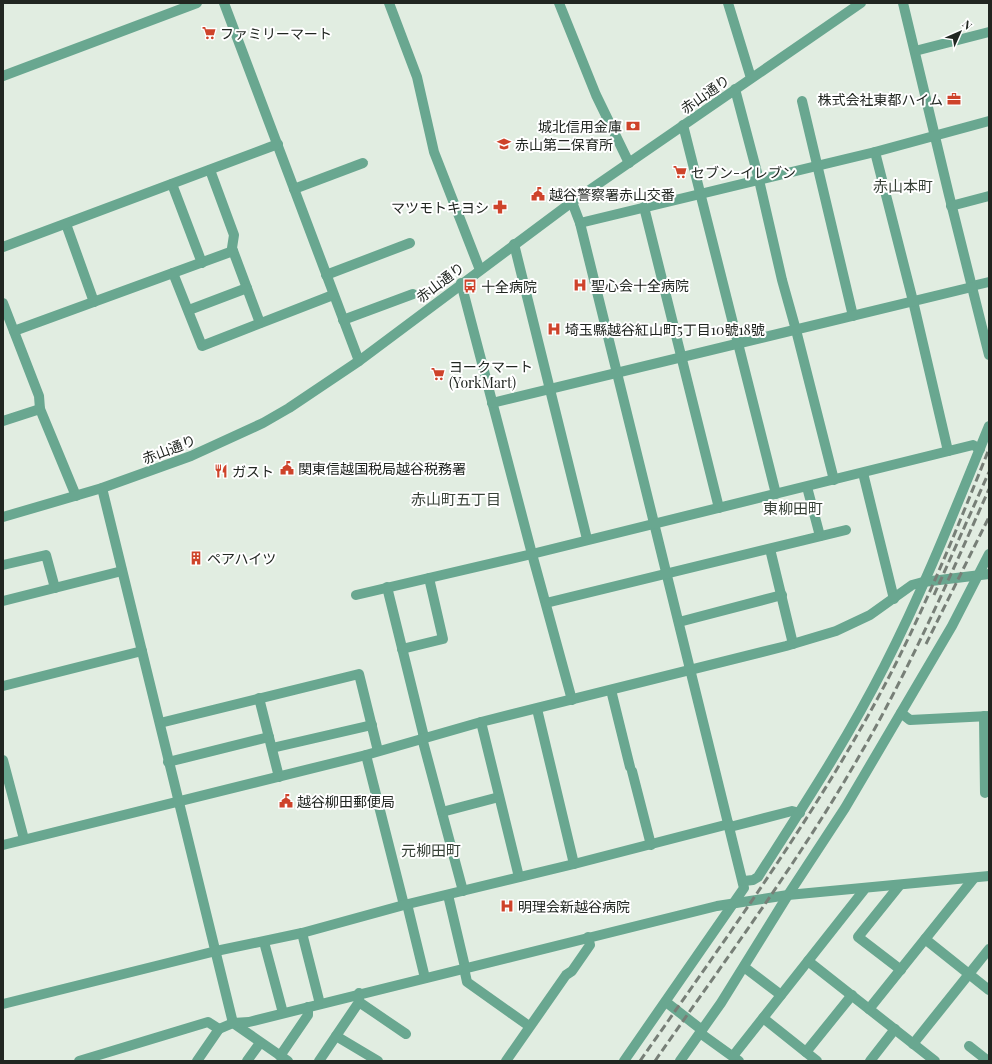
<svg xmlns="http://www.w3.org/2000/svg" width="992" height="1064" viewBox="0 0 992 1064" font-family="'Playfair Display','Noto Sans JP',serif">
<rect width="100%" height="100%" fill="#e1ede1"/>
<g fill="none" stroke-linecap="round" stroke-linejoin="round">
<g stroke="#69a790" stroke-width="10">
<polyline points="224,3 359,361"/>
<polyline points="389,3 417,77 434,152 480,270"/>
<polyline points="559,3 596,95 629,163"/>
<polyline points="728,3 751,78"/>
<polyline points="903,3 949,195 989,355"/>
<polyline points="915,51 989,32"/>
<polyline points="3,76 197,3"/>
<polyline points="735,89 759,180 782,280 796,330 834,480"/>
<polyline points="802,101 853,316"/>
<polyline points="683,125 776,494"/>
<polyline points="875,152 913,301 948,451"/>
<polyline points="210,170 234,235 232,248 260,323"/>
<polyline points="172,184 202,263"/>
<polyline points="294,189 363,163"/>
<polyline points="572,202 580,223 744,888 624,1061"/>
<polyline points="951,206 989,196"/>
<polyline points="644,207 719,508"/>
<polyline points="580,223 875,152 989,121"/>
<polyline points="66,224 94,302"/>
<polyline points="514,244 587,539"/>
<polyline points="3,247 278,144"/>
<polyline points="173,273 202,346 333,295"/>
<polyline points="326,275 410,243"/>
<polyline points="461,283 532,554 572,700"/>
<polyline points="972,286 989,282"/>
<polyline points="3,303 39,396 40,409 76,496"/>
<polyline points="189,310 247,288"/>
<polyline points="343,320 413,294"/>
<polyline points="14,331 233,251"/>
<polyline points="492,403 972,287"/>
<polyline points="3,421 40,409"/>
<polyline points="863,473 894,599"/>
<polyline points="807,487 820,536"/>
<polyline points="102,488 233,1023 288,1061"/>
<polyline points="3,517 102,488 191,456 263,423 289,408 359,361 572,202 861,3"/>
<polyline points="770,549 793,644"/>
<polyline points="3,565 46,555 55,588"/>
<polyline points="387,587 424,737"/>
<polyline points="356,595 532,554 973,445 980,449"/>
<polyline points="3,601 122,571"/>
<polyline points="546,603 846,530"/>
<polyline points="679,622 782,595"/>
<polyline points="402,649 443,639 429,578"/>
<polyline points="3,686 142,651"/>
<polyline points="611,690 630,767"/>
<polyline points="259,698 279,777"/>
<polyline points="901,713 910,720 989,716"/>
<polyline points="984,716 985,793"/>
<polyline points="481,722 519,877"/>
<polyline points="160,723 359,674 378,751"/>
<polyline points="422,738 463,891"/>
<polyline points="272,748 372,725"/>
<polyline points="366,755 404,905"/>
<polyline points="3,760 24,839"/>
<polyline points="168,762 269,737"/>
<polyline points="632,771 651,845"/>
<polyline points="442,812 499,797"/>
<polyline points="730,827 792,811 800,813"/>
<polyline points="3,845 366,755 481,722 786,646 836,631 870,615 912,585 923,582 989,574"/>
<polyline points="574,864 729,824"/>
<path d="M744 881 753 880 758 877C802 808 847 740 884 667 924 589 956 507 989 426"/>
<polyline points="899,886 858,937 901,970"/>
<polyline points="448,895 465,967"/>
<polyline points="407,904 425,978"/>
<polyline points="302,933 320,1004"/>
<polyline points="925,939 989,990"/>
<polyline points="264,942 283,1013"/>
<polyline points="808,961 935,1061"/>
<polyline points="744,967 781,995"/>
<polyline points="464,968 467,982 529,1026"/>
<polyline points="359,1002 406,1034"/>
<polyline points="666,1002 702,1030"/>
<polyline points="3,1004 216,951 302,933 404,905 574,864 537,709"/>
<polyline points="869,1009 974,878"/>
<polyline points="763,1018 817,1061"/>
<polyline points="700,1033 739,1061"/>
<polyline points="336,1036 378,1061"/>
<polyline points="913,1044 989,949"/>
<polyline points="969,1046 988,1061"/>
<polyline points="806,1052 852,995"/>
<polyline points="280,1056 308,1015 308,1007"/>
<polyline points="733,1056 864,890"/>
<polyline points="79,1061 208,1022 219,1029"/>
<polyline points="197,1061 219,1029 233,1023 249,1022 717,906 788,895 989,876"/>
<polyline points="247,1061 260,1043"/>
<polyline points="319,1061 359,1002 359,993"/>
<polyline points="506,1061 566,975 572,971 590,945 588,937"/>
<polyline points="680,1061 721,1003 788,895 845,808 952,626 989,554"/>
<polyline points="870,1061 895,1029"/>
</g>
<g stroke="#777f77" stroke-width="3" stroke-dasharray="8 4" stroke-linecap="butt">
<polyline points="934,595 989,472"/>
<polyline points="926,644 989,517"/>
<path d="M640 1061C724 941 811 822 881 692 923 614 956 531 989 449"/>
<path d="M655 1061C725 960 800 860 861 753 910 668 949 579 989 489"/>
</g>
</g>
<defs>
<g id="supermarket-bare" transform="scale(1.08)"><path d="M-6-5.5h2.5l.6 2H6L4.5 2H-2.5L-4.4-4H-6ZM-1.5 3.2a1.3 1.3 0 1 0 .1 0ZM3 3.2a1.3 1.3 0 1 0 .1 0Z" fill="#ce432a" stroke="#fff" stroke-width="2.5" paint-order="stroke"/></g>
<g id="office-bare" transform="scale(1.08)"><path d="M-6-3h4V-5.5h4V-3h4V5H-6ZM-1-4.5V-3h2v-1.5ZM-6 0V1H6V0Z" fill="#ce432a" stroke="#fff" stroke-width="2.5" paint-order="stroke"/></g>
<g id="bank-bare" transform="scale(1.08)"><path d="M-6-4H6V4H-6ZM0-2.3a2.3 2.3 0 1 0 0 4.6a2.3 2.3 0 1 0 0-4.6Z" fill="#ce432a" stroke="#fff" stroke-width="2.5" paint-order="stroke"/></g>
<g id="school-bare" transform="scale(1.08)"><path d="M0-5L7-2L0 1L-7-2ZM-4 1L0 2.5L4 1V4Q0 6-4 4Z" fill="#ce432a" stroke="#fff" stroke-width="2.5" paint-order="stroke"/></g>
<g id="civic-bare" transform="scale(1.08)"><path d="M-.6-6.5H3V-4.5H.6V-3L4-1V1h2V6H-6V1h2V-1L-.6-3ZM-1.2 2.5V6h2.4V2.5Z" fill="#ce432a" stroke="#fff" stroke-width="2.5" paint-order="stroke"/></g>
<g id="pharmacy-bare" transform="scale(1.08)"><path d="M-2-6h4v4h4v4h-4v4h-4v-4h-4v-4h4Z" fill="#ce432a" stroke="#fff" stroke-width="2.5" paint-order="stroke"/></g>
<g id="hospital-bare" transform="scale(1.08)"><path d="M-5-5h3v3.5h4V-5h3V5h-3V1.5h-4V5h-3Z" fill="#ce432a" stroke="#fff" stroke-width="2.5" paint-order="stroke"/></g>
<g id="bus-bare" transform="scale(1.08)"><path d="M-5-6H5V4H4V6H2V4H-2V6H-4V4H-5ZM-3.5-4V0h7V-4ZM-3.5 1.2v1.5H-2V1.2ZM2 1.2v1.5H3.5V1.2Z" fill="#ce432a" stroke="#fff" stroke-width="2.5" paint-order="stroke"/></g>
<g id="restaurant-bare" transform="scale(1.08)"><path d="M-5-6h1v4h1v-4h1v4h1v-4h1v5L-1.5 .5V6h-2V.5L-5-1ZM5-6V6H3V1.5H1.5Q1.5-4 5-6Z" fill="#ce432a" stroke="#fff" stroke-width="2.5" paint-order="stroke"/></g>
<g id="building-bare" transform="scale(1.08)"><path d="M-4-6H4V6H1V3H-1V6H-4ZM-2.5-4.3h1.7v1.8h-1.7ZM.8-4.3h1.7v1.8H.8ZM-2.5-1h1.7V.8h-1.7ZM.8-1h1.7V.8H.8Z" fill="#ce432a" stroke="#fff" stroke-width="2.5" paint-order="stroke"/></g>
</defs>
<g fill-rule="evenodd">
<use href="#supermarket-bare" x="209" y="33"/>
<use href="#office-bare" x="954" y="99"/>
<use href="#bank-bare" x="633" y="126"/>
<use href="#school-bare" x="504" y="144"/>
<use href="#supermarket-bare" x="680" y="172"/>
<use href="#civic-bare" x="538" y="194"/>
<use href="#pharmacy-bare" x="500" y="207"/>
<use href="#hospital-bare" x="580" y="285"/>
<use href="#bus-bare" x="470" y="286"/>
<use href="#hospital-bare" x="554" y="329"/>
<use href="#supermarket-bare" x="438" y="374"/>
<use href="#civic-bare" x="287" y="468"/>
<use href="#restaurant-bare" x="221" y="471"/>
<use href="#building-bare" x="196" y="558"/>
<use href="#civic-bare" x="286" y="801"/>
<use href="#hospital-bare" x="507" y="906"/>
</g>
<g text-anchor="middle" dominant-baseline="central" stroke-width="4" stroke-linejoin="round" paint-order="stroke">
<g font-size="14" fill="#212621" stroke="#fff" text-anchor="start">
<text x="220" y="33">ファミリーマート</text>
<text x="943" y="99" text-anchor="end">株式会社東都ハイム</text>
<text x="622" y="126" text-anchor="end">城北信用金庫</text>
<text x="515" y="144">赤山第二保育所</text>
<text x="691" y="172">セブン-イレブン</text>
<text x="549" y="194">越谷警察署赤山交番</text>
<text x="489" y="207" text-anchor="end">マツモトキヨシ</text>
<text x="591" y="285">聖心会十全病院</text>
<text x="481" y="286">十全病院</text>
<text x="565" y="329">埼玉縣越谷紅山町5丁目10號18號</text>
<text x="449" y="366">ヨークマート<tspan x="449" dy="16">(YorkMart)</tspan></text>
<text x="298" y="468">関東信越国税局越谷税務署</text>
<text x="232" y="471">ガスト</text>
<text x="207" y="558">ペアハイツ</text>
<text x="297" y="801">越谷柳田郵便局</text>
<text x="518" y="906">明理会新越谷病院</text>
</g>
<g font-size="14" fill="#212621" stroke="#fff">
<text transform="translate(705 94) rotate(-35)">赤山通り</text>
<text transform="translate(440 282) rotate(-37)">赤山通り</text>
<text transform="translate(169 449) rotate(-21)">赤山通り</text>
</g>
<g font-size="15" fill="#384238" stroke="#fff">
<text x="903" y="186">赤山本町</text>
<text x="456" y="499">赤山町五丁目</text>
<text x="793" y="508">東柳田町</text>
<text x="431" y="850">元柳田町</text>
</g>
</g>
<rect width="992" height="1064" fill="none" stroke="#212621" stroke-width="8"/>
<g transform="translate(960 32) rotate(45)" stroke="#ffffff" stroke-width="3" paint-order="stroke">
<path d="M0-3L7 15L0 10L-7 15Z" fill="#212621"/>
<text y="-6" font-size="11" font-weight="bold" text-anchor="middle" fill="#212621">N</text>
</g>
</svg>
